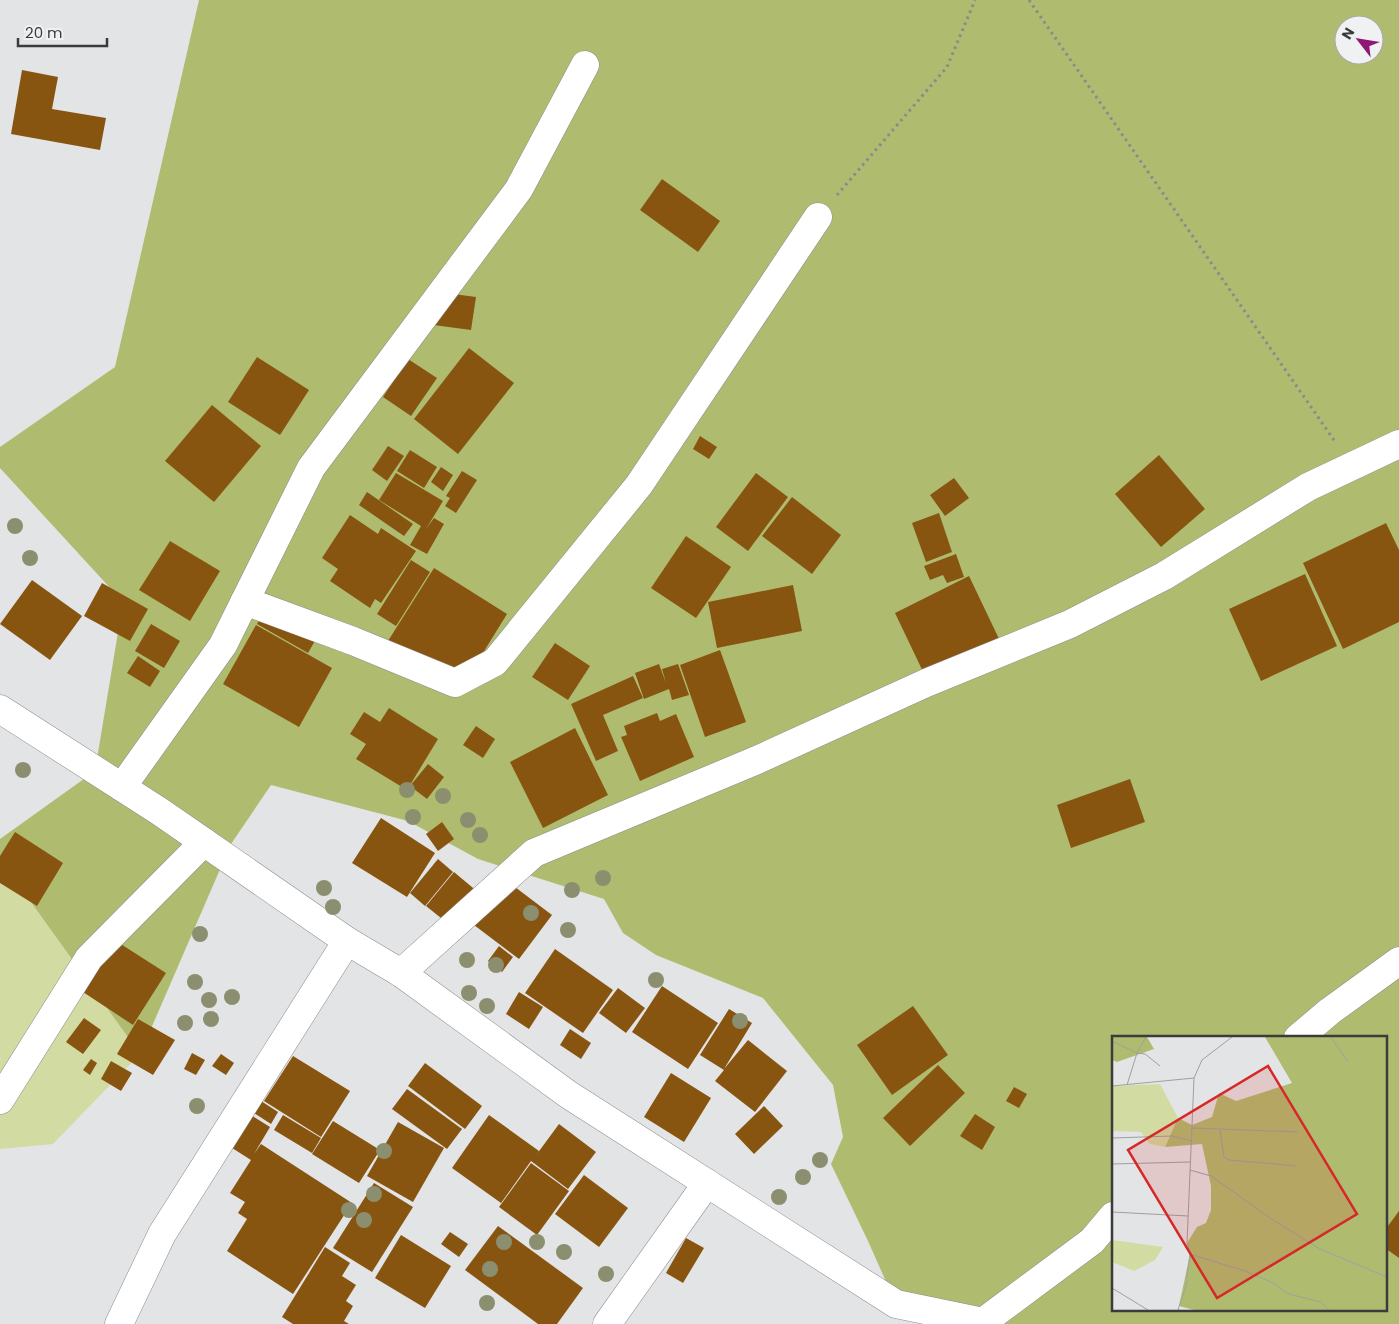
<svg xmlns="http://www.w3.org/2000/svg" width="1399" height="1324" viewBox="0 0 1399 1324" font-family="Poppins,sans-serif">
<rect width="100%" height="100%" fill="#e3e4e6"/>
<polygon fill="#d2dca2" points="0,859 140,1054 53,1144 0,1149"/>
<path fill="#afbc6f" fill-rule="evenodd" d="M199 0H1399V1324H985L896 1304 868 1241 831 1164 843 1137 833 1085 763 998 656 955 623 933 604 899 478 859 408 821 271 785 231 844 140 1054 0 859V839L95 771 123 602 0 468V447L115 367ZM1344 25H1374V55H1344ZM1113 1038H1385V1310H1113Z"/>
<g fill="#875510">
<polygon points="22,70 58,77 52,109 106,118 100,150 11,134"/>
<polygon points="662,179 720,221 698,252 640,210"/>
<polygon points="431,291 476,297 471,330 426,324"/>
<polygon points="469,348 514,383 458,454 414,419"/>
<polygon points="257,357 309,390 280,435 228,402"/>
<polygon points="408,359 437,378 411,416 383,397"/>
<polygon points="212,405 261,446 214,502 165,461"/>
<polygon points="700,436 717,447 709,459 693,449"/>
<polygon points="388,446 404,456 387,481 372,470"/>
<polygon points="410,450 437,467 424,488 397,471"/>
<polygon points="1159,455 1205,509 1161,547 1115,494"/>
<polygon points="441,467 453,475 443,491 431,482"/>
<polygon points="462,471 477,480 456,513 445,506 450,498 446,496"/>
<polygon points="396,473 443,501 426,529 434,518 444,524 427,554 410,545 421,526 379,500"/>
<polygon points="756,473 788,497 748,551 716,527"/>
<polygon points="954,478 969,498 945,516 930,495"/>
<polygon points="367,492 413,524 404,536 359,505"/>
<polygon points="792,497 841,535 812,574 762,536"/>
<polygon points="939,513 952,552 926,562 912,523"/>
<polygon points="350,515 378,534 381,528 416,551 381,603 375,599 370,608 330,581 338,569 322,558"/>
<polygon points="1386,523 1399,550 1399,622 1343,649 1303,563"/>
<polygon points="686,536 731,567 696,618 651,588"/>
<polygon points="170,541 220,571 190,621 139,590"/>
<polygon points="956,554 964,577 947,583 943,575 930,580 924,566"/>
<polygon points="411,560 430,572 396,626 377,614"/>
<polygon points="434,568 507,614 462,687 388,641"/>
<polygon points="1305,574 1337,646 1261,681 1229,609"/>
<polygon points="969,576 1001,643 927,680 895,613"/>
<polygon points="32,580 82,616 50,660 0,624"/>
<polygon points="102,583 148,609 130,641 84,616"/>
<polygon points="793,585 802,631 717,648 708,602"/>
<polygon points="269,603 320,632 308,653 257,624"/>
<polygon points="151,624 180,641 164,668 135,651"/>
<polygon points="256,625 332,668 299,727 223,684"/>
<polygon points="555,643 590,666 568,700 532,677"/>
<polygon points="720,650 746,722 705,737 680,665"/>
<polygon points="138,656 160,671 150,687 127,673"/>
<polygon points="659,664 666,683 662,669 678,664 689,695 672,700 669,689 644,699 635,673"/>
<polygon points="633,676 643,698 603,715 618,751 596,761 571,704"/>
<polygon points="389,708 438,739 407,790 356,759 366,744 350,734 364,712 380,722"/>
<polygon points="657,713 660,721 676,714 694,757 640,781 621,737 627,735 624,726"/>
<polygon points="476,726 495,739 483,758 463,745"/>
<polygon points="575,728 608,795 543,828 510,762"/>
<polygon points="428,764 444,777 427,799 410,786"/>
<polygon points="1130,779 1145,822 1071,848 1057,805"/>
<polygon points="381,818 435,853 407,897 352,863"/>
<polygon points="442,822 454,839 438,851 426,834"/>
<polygon points="15,832 63,863 37,906 0,883 0,856"/>
<polygon points="438,859 453,872 425,906 410,893"/>
<polygon points="454,872 479,893 451,926 426,906"/>
<polygon points="507,881 552,915 519,959 474,925"/>
<polygon points="116,941 166,973 133,1025 83,992"/>
<polygon points="499,946 513,957 502,972 488,961"/>
<polygon points="555,949 613,990 583,1033 525,993"/>
<polygon points="662,986 718,1023 688,1069 632,1032"/>
<polygon points="618,988 645,1008 626,1033 599,1013"/>
<polygon points="519,992 543,1007 529,1029 506,1014"/>
<polygon points="913,1006 948,1055 892,1095 857,1045"/>
<polygon points="729,1009 752,1023 724,1069 748,1040 787,1071 755,1112 715,1081 724,1070 700,1055"/>
<polygon points="84,1018 101,1030 83,1054 66,1042"/>
<polygon points="138,1019 175,1040 153,1075 117,1054"/>
<polygon points="570,1029 591,1043 581,1059 560,1045"/>
<polygon points="192,1053 205,1060 196,1075 184,1069"/>
<polygon points="221,1054 234,1063 226,1075 212,1066"/>
<polygon points="293,1056 350,1091 321,1137 264,1101"/>
<polygon points="91,1059 97,1063 90,1075 83,1070"/>
<polygon points="111,1061 132,1073 121,1091 101,1079"/>
<polygon points="425,1063 482,1106 465,1129 408,1086"/>
<polygon points="938,1065 965,1093 910,1146 883,1118"/>
<polygon points="671,1073 711,1098 684,1142 644,1117"/>
<polygon points="1014,1087 1027,1094 1019,1108 1006,1101"/>
<polygon points="407,1089 462,1129 447,1149 392,1109"/>
<polygon points="258,1099 278,1112 271,1124 251,1111"/>
<polygon points="764,1106 783,1126 754,1154 735,1134"/>
<polygon points="249,1114 270,1127 254,1154 261,1144 352,1203 293,1294 227,1251 247,1219 238,1213 245,1202 230,1193 251,1160 229,1146"/>
<polygon points="975,1114 995,1127 982,1150 960,1136"/>
<polygon points="283,1115 321,1138 312,1153 274,1130"/>
<polygon points="489,1115 539,1151 534,1158 559,1124 596,1152 568,1189 531,1161 501,1203 452,1168"/>
<polygon points="333,1121 380,1150 359,1183 312,1154"/>
<polygon points="398,1122 444,1148 413,1202 367,1176"/>
<polygon points="531,1163 569,1191 537,1235 499,1207"/>
<polygon points="584,1175 628,1208 599,1247 555,1214"/>
<polygon points="374,1183 413,1207 372,1272 333,1248"/>
<polygon points="1399,1211 1399,1258 1385,1248 1385,1230"/>
<polygon points="498,1226 583,1288 557,1324 538,1324 465,1270"/>
<polygon points="450,1232 468,1244 459,1257 441,1244"/>
<polygon points="401,1235 451,1266 425,1308 375,1278"/>
<polygon points="686,1238 704,1248 683,1283 666,1273"/>
<polygon points="325,1247 350,1263 342,1276 356,1285 346,1301 353,1306 344,1321 349,1324 293,1324 282,1317"/>
</g>
<g fill="none" stroke-linecap="round" stroke-linejoin="round">
<g stroke="#8d8d8f" stroke-width="29">
<g id="minor">
<polyline points="245,601 353,641 455,683 495,662 639,485 818,217"/>
<polyline points="0,709 159,811 347,941 401,973 569,1095 896,1304 983,1322 985,1324"/>
<polyline points="122,787 223,645 311,468 519,189 585,65"/>
<polyline points="401,973 534,853 757,760 926,683 1070,624 1164,576 1308,487 1399,444"/>
<polyline points="1298,1038 1330,1011 1399,961"/>
<polyline points="0,1100 89,958 204,842"/>
<polyline points="983,1322 1092,1241 1113,1216"/>
<polyline points="119,1324 162,1234 347,941"/>
<polyline points="607,1324 707,1183"/>
</g>
</g>
<g stroke="#898a8b" stroke-width="3" stroke-dasharray="2.5 4" stroke-linecap="butt">
<polyline points="1029,0 1336,443"/>
<polyline points="837,195 947,67 975,0"/>
</g>
<use href="#minor" stroke="#fff" stroke-width="28"/>
</g>
<g fill="#8b8f70">
<circle cx="15" cy="526" r="8"/>
<circle cx="30" cy="558" r="8"/>
<circle cx="23" cy="770" r="8"/>
<circle cx="407" cy="790" r="8"/>
<circle cx="443" cy="796" r="8"/>
<circle cx="413" cy="817" r="8"/>
<circle cx="468" cy="820" r="8"/>
<circle cx="480" cy="835" r="8"/>
<circle cx="603" cy="878" r="8"/>
<circle cx="324" cy="888" r="8"/>
<circle cx="572" cy="890" r="8"/>
<circle cx="333" cy="907" r="8"/>
<circle cx="531" cy="913" r="8"/>
<circle cx="568" cy="930" r="8"/>
<circle cx="200" cy="934" r="8"/>
<circle cx="467" cy="960" r="8"/>
<circle cx="496" cy="965" r="8"/>
<circle cx="656" cy="980" r="8"/>
<circle cx="195" cy="982" r="8"/>
<circle cx="469" cy="993" r="8"/>
<circle cx="232" cy="997" r="8"/>
<circle cx="209" cy="1000" r="8"/>
<circle cx="487" cy="1006" r="8"/>
<circle cx="211" cy="1019" r="8"/>
<circle cx="740" cy="1021" r="8"/>
<circle cx="185" cy="1023" r="8"/>
<circle cx="197" cy="1106" r="8"/>
<circle cx="384" cy="1151" r="8"/>
<circle cx="820" cy="1160" r="8"/>
<circle cx="803" cy="1177" r="8"/>
<circle cx="374" cy="1194" r="8"/>
<circle cx="779" cy="1197" r="8"/>
<circle cx="349" cy="1210" r="8"/>
<circle cx="364" cy="1220" r="8"/>
<circle cx="504" cy="1242" r="8"/>
<circle cx="537" cy="1242" r="8"/>
<circle cx="564" cy="1252" r="8"/>
<circle cx="490" cy="1269" r="8"/>
<circle cx="606" cy="1274" r="8"/>
<circle cx="487" cy="1303" r="8"/>
</g>
<g transform="translate(1112 1036)">
<rect width="275" height="275" fill="#e3e4e6"/>
<path d="M48 48 66 82 53 111 38 108 29 96 0 95V50ZM0 204 51 211 43 224 22 235 0 226Z" fill="#d2dca2"/>
<path d="M0 1H35L42 13 5 26 0 24ZM153 1H275V274H82L67 270 78 218 75 207 85 191 94 187 99 174V150L90 108 53 111 66 82 80 89 100 81 107 57 124 65 180 47Z" fill="#afbc6f"/>
<path fill="none" stroke="#a0a0a2" stroke-width="1" d="M34 1 25 17 33 18 48 30M219 1 236 26M0 5 25 17 15 49M0 50 82 42M80 92 186 96M108 94 112 121 117 124 185 130M0 102 60 100 80 105M0 128 78 126M78 134 99 140 158 182 208 213 275 241M0 176 76 180M78 218 133 235 159 246 177 258 209 266 217 274M0 252 36 274M66 274 74 250 78 218 75 207 82 42 90 24 120 1"/>
<path fill="#d62828" fill-opacity="0.15" stroke="#d62828" stroke-width="2.5" d="M156 30 245 178 105 262 16 114Z"/>
<rect width="275" height="275" fill="none" stroke="#3b3b3c" stroke-width="2.5"/>
</g>
<g transform="translate(1359 40) rotate(301)"><circle r="24" fill="#f0f1f3" stroke="#a8a8aa"/>
<path d="M0-4L9 19L0 12L-9 19Z" fill="#8f1775"/>
<text y="-8" font-size="14" font-weight="bold" text-anchor="middle" fill="#3b3b3c">N</text>
</g>
<path d="M18 38v8h89v-8" fill="none" stroke="#3b3b3c" stroke-width="2.5"/>
<text x="25" y="38" font-size="15" fill="#3b3b3c" stroke="#f0f1f3" stroke-width="4" paint-order="stroke">20 m</text>
</svg>
